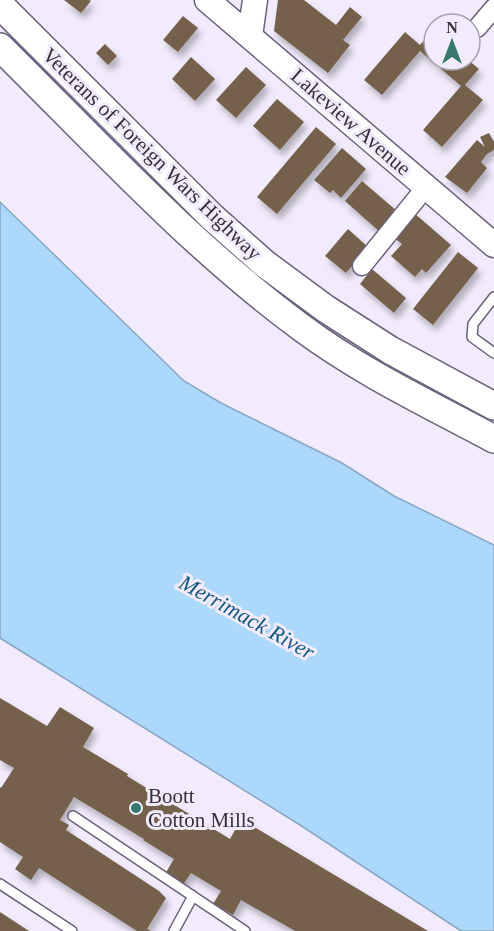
<svg xmlns="http://www.w3.org/2000/svg" width="494" height="931" viewBox="0 0 494 931" font-family="'Times New Roman',serif">
<defs>
<filter id="shadow"><feDropShadow dx="3.5" dy="6" stdDeviation="3" flood-color="#0004"/></filter>
</defs>
<rect width="100%" height="100%" fill="#f1ebfc"/>
<polygon fill="#acd8fc" stroke="#89a6c2" stroke-width="1.5" points="0,202 184,381 221,403 342,463 394,496 494,545 494,931 461,931 300,825 0,638"/>
<g fill="#74614b" filter="url(#shadow)">
<polygon points="64,0 89,0 91,1 81,13"/>
<polygon points="278,0 304,0 336,25 350,7 362,17 343,40 350,45 328,73 274,31"/>
<polygon points="183,16 198,28 178,52 163,40"/>
<polygon points="434,29 434,60 468,60 479,69 465,85 483,100 442,147 423,130 461,86 420,51 382,95 364,80 405,32 420,45"/>
<polygon points="105,44 117,56 108,65 96,53"/>
<polygon points="191,57 215,79 195,101 172,79"/>
<polygon points="246,67 266,85 236,118 216,100"/>
<polygon points="277,99 304,122 280,150 253,126"/>
<polygon points="316,127 336,144 277,214 257,197"/>
<polygon points="489,133 494,142 494,150 487,154 481,162 487,168 467,193 445,177 477,140 485,147 480,137"/>
<polygon points="342,148 366,169 341,198 333,190 330,193 314,180"/>
<polygon points="362,181 398,212 380,232 345,201"/>
<polygon points="414,213 451,245 426,273 422,269 415,277 391,256 402,244 393,237"/>
<polygon points="348,229 368,247 346,273 325,256"/>
<polygon points="458,252 478,268 433,325 413,309"/>
<polygon points="372,269 406,298 394,313 360,284"/>
<polygon points="0,698 47,726 60,707 94,728 83,747 128,774 127,776 230,839 241,819 428,931 295,931 241,900 233,915 213,904 221,891 191,873 183,885 165,874 174,859 143,840 144,839 74,797 60,820 69,825 66,830 159,891 166,898 147,929 151,931 137,931 39,868 31,880 15,869 23,857 0,842 0,787 1,788 14,768 0,760"/>
<polygon points="0,912 29,931 0,931"/>
</g>
<g fill="none" stroke-linecap="round" stroke-linejoin="round">
<g stroke="#6b617a" stroke-width="12">
<g id="lane">
<polyline points="494,297 473,324 472,337 494,353"/>
<polyline points="73,816 245,931"/>
<polyline points="0,884 72,931"/>
<polyline points="174,931 193,896"/>
</g>
</g>
<g stroke="#6b617a" stroke-width="21">
<g id="street">
<polyline points="477,28 494,8"/>
<polyline points="362,266 426,187"/>
</g>
</g>
<g stroke="#6b617a" stroke-width="27">
<g id="secondary">
<polyline points="207,0 494,245"/>
<polyline points="250,36 255,0"/>
</g>
</g>
<g stroke="#6b617a" stroke-width="30">
<g id="primary">
<polyline points="0,5 212,217 265,264 326,309 390,350 494,406"/>
<path d="M0 47C98 144 191 246 302 328 361 372 429 404 494 439"/>
</g>
</g>
<use href="#lane" stroke="#fff" stroke-width="9"/>
<use href="#street" stroke="#fff" stroke-width="18"/>
<use href="#secondary" stroke="#fff" stroke-width="24"/>
<use href="#primary" stroke="#fff" stroke-width="27"/>
</g>
<circle fill="#36796b" stroke="#f1ebfc" stroke-width="2" cx="136" cy="808" r="6"/>
<g text-anchor="middle" dominant-baseline="central" stroke-width="6" stroke-linejoin="round" paint-order="stroke">
<g font-size="21" fill="#36313c" stroke="#f1ebfc">
<text transform="translate(351 122) rotate(41)">Lakeview Avenue</text>
<text transform="translate(152 154) rotate(44)">Veterans of Foreign Wars Highway</text>
</g>
<g font-size="21" fill="#36313c" stroke="#f1ebfc" text-anchor="start">
<text x="148" y="796">Boott<tspan x="148" dy="24">Cotton Mills</tspan></text>
</g>
<g font-size="22" font-style="italic" fill="#145885" stroke="#f1ebfc">
<text transform="translate(247 617) rotate(29)">Merrimack River</text>
</g>
</g>
<g transform="translate(452 42)"><circle r="28" fill="#f1ebfc" stroke="#a6a1af" stroke-width="1.5"/>
<path d="M0-4.5L10 22L0 15L-10 22Z" fill="#36796b"/>
<text y="-9" font-size="16" font-weight="bold" text-anchor="middle" fill="#36313c">N</text>
</g>
</svg>
